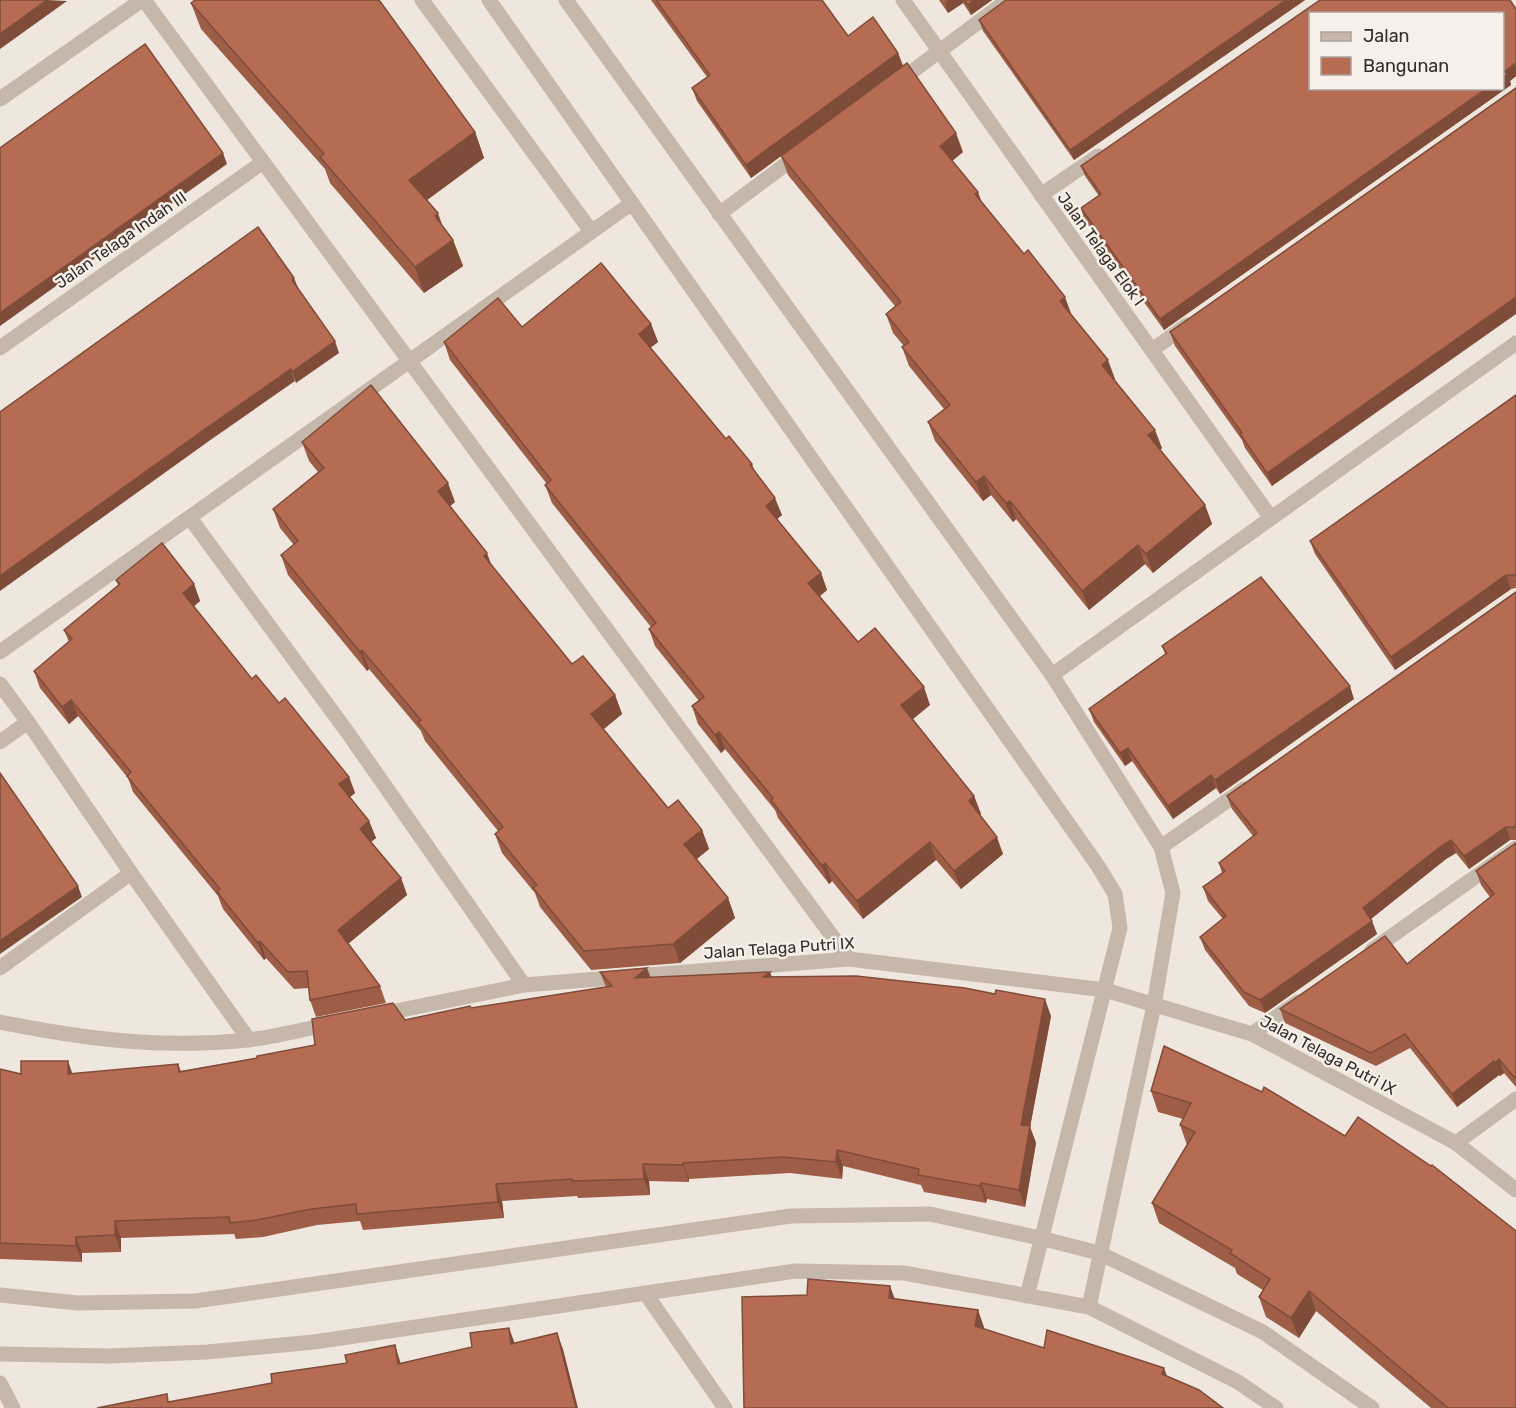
<svg xmlns="http://www.w3.org/2000/svg" width="1516" height="1408" viewBox="0 0 1516 1408" font-family="Rubik,sans-serif">
<rect width="100%" height="100%" fill="#efe6dd"/>
<g fill="none" stroke-linecap="round" stroke-linejoin="round">
<g stroke="#c5b7aa" stroke-width="15">
<polyline points="144,0 849,959"/>
<polyline points="422,0 591,231"/>
<polyline points="489,0 1098,866 1115,894 1120,928 1027,1296"/>
<polyline points="566,0 1052,675 1161,847 1173,893 1154,1005 1089,1307"/>
<polyline points="903,0 1271,518"/>
<polyline points="898,82 1008,0"/>
<polyline points="0,99 142,0"/>
<polyline points="1041,195 1098,156"/>
<polyline points="719,214 801,153"/>
<polyline points="0,348 263,162"/>
<polyline points="1152,350 1187,325"/>
<polyline points="190,518 348,733 524,985"/>
<polyline points="0,652 632,203"/>
<polyline points="1052,675 1516,343"/>
<polyline points="0,684 28,722 131,873 249,1040"/>
<polyline points="0,742 28,722"/>
<polyline points="1161,847 1244,789"/>
<polyline points="1372,950 1516,848"/>
<polyline points="0,968 131,873"/>
<polyline points="381,1014 524,985 849,959 1105,990 1252,1034 1456,1143 1516,1190"/>
<path d="M0 1022C85 1039 161 1049 247 1040 276 1037 305 1029 333 1023"/>
<polyline points="1252,1034 1298,1002"/>
<polyline points="1456,1143 1516,1099"/>
<polyline points="646,1294 725,1408"/>
<polyline points="0,1295 78,1303 195,1301 791,1216 930,1214 1040,1238 1099,1253 1263,1332 1372,1408"/>
<polyline points="0,1354 108,1356 207,1352 314,1342 795,1271 904,1273 1089,1307 1238,1382 1276,1408"/>
<polyline points="0,1383 13,1408"/>
</g>
</g>
<g fill="#9d5d47">
<polygon points="651,0 822,0 848,36 898,53 903,66 751,178 697,101 692,88 707,77"/>
<polygon points="939,0 992,0 971,15 963,3 948,13"/>
<polygon points="1305,0 1074,160 983,31 979,20"/>
<polygon points="191,3 475,132 484,158 427,200 442,226 453,240 463,266 424,293 330,183 325,169 201,29"/>
<polygon points="1516,9 1516,76 1510,81 1511,85 1164,330 1084,219 1081,208 1099,196 1085,176 1081,166"/>
<polygon points="1516,88 1272,486 1245,448 1242,440 1175,346 1170,332"/>
<polygon points="963,152 952,161 982,202 1072,315 1115,379 1114,380 1162,448 1160,450 1205,505 1212,524 1153,573 1145,564 1089,610 1016,519 1013,522 991,495 983,501 935,441 928,422 944,409 909,366 902,347 904,346 893,333 886,314 895,306 788,175 781,156"/>
<polygon points="651,324 658,342 650,348 726,439 752,464 755,472 782,515 777,519 821,573 827,590 820,596 858,642 930,705 913,719 974,796 981,814 980,815 1003,854 961,889 936,860 863,919 832,881 829,884 778,818 775,810 725,749 721,753 698,724 692,706 699,701 655,646 649,629 651,627 552,503 545,485 547,484 450,360 444,342 522,327"/>
<polygon points="1516,395 1516,588 1511,589 1395,670 1315,554 1310,541"/>
<polygon points="302,442 455,502 450,506 492,566 572,664 615,695 622,714 603,729 668,808 702,830 709,849 696,859 728,898 735,918 680,963 591,970 540,907 535,893 502,853 495,834 498,831 425,741 421,731 369,669 367,671 288,575 281,555 294,545 280,528 273,509 318,472 309,461"/>
<polygon points="116,580 194,584 200,601 193,607 252,679 279,703 349,777 355,793 350,797 369,821 376,838 371,842 401,878 407,895 348,944 380,986 386,1003 316,1017 310,1000 309,988 294,989 266,958 264,960 223,909 218,896 133,792 128,778 78,716 69,724 40,688 34,671 69,642 64,630 118,585"/>
<polygon points="1516,592 1516,840 1510,840 1469,869 1456,853 1446,859 1371,919 1377,934 1265,1013 1249,1006 1205,950 1200,937 1223,919 1208,901 1203,887 1222,873 1219,863 1253,836 1232,809 1227,796"/>
<polygon points="1162,646 1354,699 1220,794 1216,788 1173,819 1132,761 1125,766 1094,722 1089,709 1165,654"/>
<polygon points="1516,843 1516,1087 1504,1073 1500,1076 1499,1075 1457,1107 1410,1048 1376,1066 1285,1023 1280,1009 1407,964 1490,897 1481,885 1476,871"/>
<polygon points="600,972 651,977 772,977 1051,1016 1030,1127 1036,1143 1025,1207 987,1199 986,1203 924,1192 921,1185 843,1166 842,1179 790,1173 689,1179 689,1182 649,1181 650,1195 578,1198 577,1196 502,1201 504,1218 363,1230 360,1221 317,1225 263,1237 236,1239 234,1234 121,1238 121,1252 82,1253 82,1262 0,1259 0,1069 21,1074 73,1074 178,1064 181,1071 257,1058 315,1045 405,1020 471,1008 606,987"/>
<polygon points="1164,1046 1516,1408 1431,1408 1316,1311 1299,1338 1266,1317 1259,1297 1263,1290 1237,1274 1235,1268 1159,1223 1152,1203 1187,1145 1180,1125 1183,1119 1158,1112 1151,1091"/>
</g>
<g fill="#7f4c3a">
<polygon points="47,0 67,1 0,49 0,34"/>
<polygon points="949,0 962,0 963,3 948,13 945,3"/>
<polygon points="974,0 992,0 971,15 968,5"/>
<polygon points="1286,0 1305,0 1074,160 1070,150"/>
<polygon points="898,53 903,66 751,178 746,165"/>
<polygon points="1516,63 1516,76 1510,81 1511,85 1164,330 1160,319 1487,88 1503,88 1503,78 1505,71"/>
<polygon points="475,132 484,158 419,206 409,180"/>
<polygon points="956,133 963,152 947,165 940,146"/>
<polygon points="223,153 227,164 0,326 0,313"/>
<polygon points="978,192 985,211 975,194"/>
<polygon points="438,213 447,239 435,216"/>
<polygon points="453,240 463,266 424,293 415,267"/>
<polygon points="294,278 299,290 292,280"/>
<polygon points="1065,297 1072,316 1060,301"/>
<polygon points="1516,297 1516,314 1272,486 1267,473"/>
<polygon points="651,324 658,342 645,352 639,334"/>
<polygon points="335,341 339,353 296,383 292,372"/>
<polygon points="1108,360 1115,379 1109,384 1102,365"/>
<polygon points="291,369 295,381 209,441 0,591 0,576 205,429"/>
<polygon points="1155,430 1162,448 1155,454 1148,435"/>
<polygon points="984,476 991,495 983,501 976,482"/>
<polygon points="448,483 455,502 445,510 438,491"/>
<polygon points="775,498 782,515 772,523 766,506"/>
<polygon points="1010,501 1016,519 1013,522 1006,503"/>
<polygon points="1205,505 1212,524 1153,573 1146,554"/>
<polygon points="1138,545 1145,564 1089,610 1082,591"/>
<polygon points="487,553 494,572 484,556"/>
<polygon points="821,573 827,590 815,600 808,583"/>
<polygon points="1506,575 1511,589 1395,670 1391,657"/>
<polygon points="194,584 200,601 189,610 183,593"/>
<polygon points="362,650 369,669 367,671 360,652"/>
<polygon points="1350,686 1354,699 1220,794 1215,780"/>
<polygon points="924,687 930,705 908,723 901,705"/>
<polygon points="615,695 622,714 598,734 591,714"/>
<polygon points="71,700 78,716 69,724 62,707"/>
<polygon points="719,732 725,749 721,753 715,735"/>
<polygon points="1128,748 1132,761 1125,766 1120,753"/>
<polygon points="1211,775 1216,788 1173,819 1168,806"/>
<polygon points="349,777 355,793 345,801 339,784"/>
<polygon points="974,796 981,814 975,819 969,801"/>
<polygon points="369,821 376,838 366,845 360,829"/>
<polygon points="1506,827 1510,840 1469,869 1464,856"/>
<polygon points="702,830 709,849 691,864 684,844"/>
<polygon points="997,837 1003,854 961,889 954,871"/>
<polygon points="1451,840 1456,853 1446,859 1367,922 1363,908 1441,846"/>
<polygon points="930,842 936,860 863,919 857,901"/>
<polygon points="825,863 832,881 829,884 822,866"/>
<polygon points="401,878 407,895 344,947 338,930"/>
<polygon points="78,886 82,897 0,954 0,941"/>
<polygon points="728,898 735,918 680,963 673,944"/>
<polygon points="1372,921 1377,934 1265,1013 1260,1000"/>
<polygon points="260,941 266,958 264,960 258,943"/>
<polygon points="647,968 653,984 635,978"/>
<polygon points="770,972 776,988 763,977"/>
<polygon points="1045,999 1051,1016 1030,1127 1036,1143 1025,1207 1019,1190 1021,1125"/>
<polygon points="1499,1059 1504,1073 1500,1076 1495,1063"/>
<polygon points="68,1061 74,1078 68,1074"/>
<polygon points="1494,1061 1499,1075 1457,1107 1452,1094"/>
<polygon points="837,1150 843,1166 842,1179 836,1162"/>
<polygon points="683,1163 689,1179 689,1182 683,1165"/>
<polygon points="643,1164 649,1181 650,1195 644,1179"/>
<polygon points="981,1183 987,1199 986,1203 980,1186"/>
<polygon points="496,1184 502,1201 504,1218 498,1202"/>
<polygon points="115,1221 121,1238 121,1252 115,1235"/>
<polygon points="76,1237 82,1253 82,1262 76,1246"/>
<polygon points="890,1286 896,1302 889,1298"/>
<polygon points="1309,1291 1316,1311 1299,1338 1291,1318"/>
<polygon points="978,1310 984,1327 981,1343 975,1326"/>
<polygon points="509,1328 515,1344 511,1344"/>
<polygon points="557,1333 563,1349 578,1408 576,1408"/>
<polygon points="395,1345 400,1361 404,1381 398,1364"/>
<polygon points="1164,1368 1170,1384 1162,1374"/>
</g>
<g fill="#b66c53" stroke="#7f4c3a" stroke-width="1.5">
<polygon points="0,0 47,0 0,34"/>
<polygon points="195,0 379,0 475,132 409,180 438,213 435,216 453,240 415,267 320,157 324,154 191,3"/>
<polygon points="656,0 822,0 848,36 873,17 898,53 746,165 692,88 710,75"/>
<polygon points="964,0 974,0 968,5"/>
<polygon points="1006,0 1286,0 1070,150 979,20"/>
<polygon points="1320,0 1510,0 1516,9 1516,63 1505,71 1508,74 1503,78 1503,14 1311,14 1311,88 1487,88 1160,319 1081,208 1101,194 1081,166"/>
<polygon points="145,44 223,153 0,313 0,148"/>
<polygon points="907,63 956,133 940,146 978,192 975,194 1024,254 1028,250 1065,297 1060,301 1108,360 1102,365 1155,430 1148,435 1205,505 1146,554 1138,545 1082,591 1010,501 1006,503 984,476 976,482 928,422 950,405 902,347 909,342 886,314 901,302 781,156"/>
<polygon points="1516,88 1516,297 1267,473 1240,434 1242,433 1170,332"/>
<polygon points="258,227 294,278 292,280 335,341 292,372 291,369 205,429 0,576 0,412"/>
<polygon points="601,263 651,324 639,334 726,439 729,436 752,464 750,465 775,498 766,506 821,573 808,583 858,642 875,628 924,687 901,705 974,796 969,801 997,837 954,871 930,842 857,901 825,863 822,866 771,800 773,798 719,732 715,735 692,706 704,697 649,629 656,623 545,485 551,480 444,342 498,298 522,327"/>
<polygon points="371,385 448,483 438,491 487,553 484,556 572,664 583,656 615,695 591,714 668,808 678,800 702,830 684,844 728,898 673,944 584,951 533,888 537,885 495,834 503,827 418,722 421,720 362,650 360,652 281,555 298,541 273,509 324,468 302,442"/>
<polygon points="1516,395 1516,576 1515,575 1506,575 1391,657 1310,541"/>
<polygon points="162,543 194,584 183,593 252,679 256,675 279,703 285,698 349,777 339,784 369,821 360,829 401,878 338,930 380,986 310,1000 307,971 288,972 260,941 258,943 217,892 220,889 127,776 131,772 71,700 62,707 34,671 72,639 64,630 120,584 116,580"/>
<polygon points="1261,577 1350,686 1215,780 1211,775 1168,806 1128,748 1120,753 1089,709 1167,653 1162,646"/>
<polygon points="1516,592 1516,827 1506,827 1464,856 1451,840 1441,846 1363,908 1372,921 1260,1000 1244,992 1200,937 1226,916 1203,887 1225,871 1219,863 1257,833 1227,796"/>
<polygon points="0,773 78,886 0,941"/>
<polygon points="1516,843 1516,1078 1513,1076 1499,1059 1495,1063 1494,1061 1452,1094 1405,1034 1371,1053 1280,1009 1385,936 1407,964 1494,894 1476,871"/>
<polygon points="647,968 635,978 770,972 763,977 856,976 965,988 995,994 996,990 1045,999 1021,1125 1030,1126 1019,1190 981,1183 980,1186 918,1175 919,1169 837,1150 836,1162 784,1157 683,1163 683,1165 643,1164 644,1179 572,1181 572,1179 496,1184 498,1202 357,1214 356,1204 311,1209 257,1220 230,1223 229,1217 115,1221 115,1235 76,1237 76,1246 0,1243 0,1069 21,1074 21,1061 68,1061 68,1074 178,1064 179,1072 257,1058 257,1056 315,1045 312,1019 393,1003 405,1020 470,1006 471,1008 612,986 600,972"/>
<polygon points="1164,1046 1262,1092 1264,1087 1345,1136 1358,1117 1431,1166 1432,1165 1516,1231 1516,1408 1448,1408 1309,1291 1291,1318 1259,1297 1270,1279 1230,1253 1232,1250 1152,1203 1195,1132 1180,1125 1191,1103 1151,1091"/>
<polygon points="808,1279 890,1286 889,1298 978,1310 975,1326 1044,1348 1047,1330 1164,1368 1162,1374 1199,1390 1223,1408 744,1408 742,1297 807,1295"/>
<polygon points="509,1328 511,1344 557,1333 576,1408 97,1408 167,1394 168,1402 272,1383 271,1374 347,1363 345,1355 395,1345 398,1364 472,1347 470,1333"/>
</g>
<g text-anchor="middle" dominant-baseline="central" stroke-width="5" stroke-linejoin="round" paint-order="stroke">
<g font-size="16" fill="#342c29" stroke="#f7f0e8">
<text transform="translate(121 240) rotate(-35)">Jalan Telaga Indah III</text>
<text transform="translate(1101 249) rotate(54)">Jalan Telaga Elok I</text>
<text transform="translate(779 948) rotate(-4)">Jalan Telaga Putri IX</text>
<text transform="translate(1328 1055) rotate(28)">Jalan Telaga Putri IX</text>
</g>
</g>
<rect x="1309" y="12" width="195" height="78" fill="#f7f0e8" stroke="#a9a29c" stroke-width="1.5"/>
<rect x="1321" y="32" width="30" height="9" fill="#c5b7aa" stroke="#a9a29c" stroke-width="1.5"/>
<text x="1363" y="42" font-size="18" fill="#342c29">Jalan</text>
<rect x="1321" y="57" width="30" height="18" fill="#b66c53" stroke="#a9a29c" stroke-width="1.5"/>
<text x="1363" y="72" font-size="18" fill="#342c29">Bangunan</text>
</svg>
